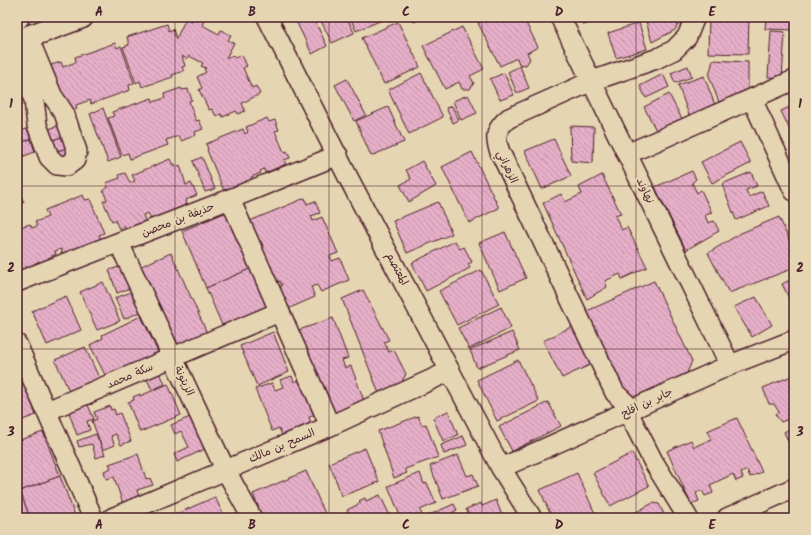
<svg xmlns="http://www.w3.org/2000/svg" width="811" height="535" viewBox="0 0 811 535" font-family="Kalam,'Playpen Sans Arabic',sans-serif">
<defs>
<pattern id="building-back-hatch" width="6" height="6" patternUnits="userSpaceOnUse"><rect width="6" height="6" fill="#e5afc7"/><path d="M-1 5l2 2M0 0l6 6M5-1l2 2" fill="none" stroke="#c696ab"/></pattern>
</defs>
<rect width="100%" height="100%" fill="#e6d5b2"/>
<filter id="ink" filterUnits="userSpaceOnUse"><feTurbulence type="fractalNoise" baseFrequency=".025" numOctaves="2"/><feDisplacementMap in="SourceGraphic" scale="8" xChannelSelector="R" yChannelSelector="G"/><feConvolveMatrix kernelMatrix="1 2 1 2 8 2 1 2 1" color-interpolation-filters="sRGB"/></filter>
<g filter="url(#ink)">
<g fill="url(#building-back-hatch)" stroke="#4a1f2b">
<polygon points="194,17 204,21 202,25 219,34 221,30 231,35 228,40 234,43 226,58 233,55 235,58 242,55 247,66 243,68 252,88 256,86 260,94 242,103 245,111 238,114 236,111 223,117 221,114 216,116 212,109 209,110 199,90 202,88 197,77 206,72 204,69 206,68 201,66 203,63 189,56 187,59 182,56 185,66 182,67 184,71 172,75 173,77 142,87 140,81 136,83 123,47 129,45 127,37 167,24 169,31 173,29 176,39 186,18 192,21"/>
<polygon points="294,17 313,17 327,46 312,54"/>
<polygon points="319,17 347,17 354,33 332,43"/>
<polygon points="350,17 389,17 356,31"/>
<polygon points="411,17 425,17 414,22"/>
<polygon points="490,17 523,17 538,47 527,53 530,59 526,65 519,64 517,58 500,66 478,23"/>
<polygon points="581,17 613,17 583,25"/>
<polygon points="656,17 680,17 681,19 675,30 652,42 646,21"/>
<polygon points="709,17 749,17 748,54 708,53"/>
<polygon points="766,17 794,17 794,30 765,29"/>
<polygon points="398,22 420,67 384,84 362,38"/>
<polygon points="639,23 647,49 616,58 608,33"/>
<polygon points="462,27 484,69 470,76 474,83 470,89 462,89 459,82 445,89 423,46"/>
<polygon points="771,31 785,32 782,78 768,77"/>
<polygon points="115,43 117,48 121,46 134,83 129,85 130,90 91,104 90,100 76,105 77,109 68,112 51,65 61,62 63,67 76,62 75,57"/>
<polygon points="713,60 748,62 748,95 720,105 709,76"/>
<polygon points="520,66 529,88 517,93 508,72"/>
<polygon points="688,66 692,77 675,83 671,73"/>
<polygon points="421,73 443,117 409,134 388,90"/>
<polygon points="504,73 514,95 500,100 490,79"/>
<polygon points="663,74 669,87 646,98 640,86"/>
<polygon points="704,76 715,105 689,115 678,85"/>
<polygon points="347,79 366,115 354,121 335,85"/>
<polygon points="181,88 182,90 188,89 192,100 189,101 196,121 199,120 203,129 195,132 196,135 181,141 179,136 166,140 168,145 130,159 128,153 122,155 108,118 114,116 112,112 152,98 153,102 165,98 164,94"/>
<polygon points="669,94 683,121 658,134 644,107"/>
<polygon points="468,95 477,113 461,120 453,101"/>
<polygon points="794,105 794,139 781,111"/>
<polygon points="452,106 459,120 453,123 446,108"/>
<polygon points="388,107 404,142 371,156 356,121"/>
<polygon points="103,108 121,157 108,162 90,114"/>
<polygon points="267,118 269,122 275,120 279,130 275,131 284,152 287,151 290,158 284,160 286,164 265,173 264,169 260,171 261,173 251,177 252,180 224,191 207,150 208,149 206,144 243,129 245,134 248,132 246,127"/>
<polygon points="63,124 67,135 53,140 49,129"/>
<polygon points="570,126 594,127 593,163 571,161"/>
<polygon points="27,129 31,139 19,143 17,132"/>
<polygon points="67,135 71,147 57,151 53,140"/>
<polygon points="31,139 35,152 24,156 19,143"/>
<polygon points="554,139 571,176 542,189 525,151"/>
<polygon points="740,142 751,163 712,183 701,162"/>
<polygon points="19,143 24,156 17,158 17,144"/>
<polygon points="71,147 75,158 61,163 57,151"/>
<polygon points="472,152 499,208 469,223 442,167"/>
<polygon points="202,157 215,189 205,192 193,161"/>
<polygon points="170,159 173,165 175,164 176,167 180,165 186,185 191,183 197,195 186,200 187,204 177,209 177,210 152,221 148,213 143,215 146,223 127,231 124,225 119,229 115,220 112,221 103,201 107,200 103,190 108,188 106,183 120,178 119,175 125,173 130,183 135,181 132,175"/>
<polygon points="422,161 436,186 409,202 400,185 411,179 406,170"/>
<polygon points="692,171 696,179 692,183 697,193 701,190 712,213 705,215 708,223 714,221 719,231 686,250 655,187"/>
<polygon points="751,172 757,186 746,190 749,197 762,191 769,206 736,220 722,184"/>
<polygon points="602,175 621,214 615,216 622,230 627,227 647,267 622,279 620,274 605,281 607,287 587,299 543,203 561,194 565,202 582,194 579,187"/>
<polygon points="17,188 24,202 17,205"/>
<polygon points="83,195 85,200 90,199 104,233 99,235 101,239 63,255 61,249 55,251 56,254 48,258 50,262 41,265 39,261 34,264 35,268 17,276 17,228 30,224 32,228 37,226 35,222 48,217 45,210"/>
<polygon points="305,198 307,204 315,201 320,213 311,216 313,221 322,217 338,253 330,256 332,261 340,258 349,280 321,292 317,285 311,287 315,297 283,311 274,290 282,286 280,281 272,284 257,251 264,248 261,241 254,244 245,223"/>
<polygon points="438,202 452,234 407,253 393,221"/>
<polygon points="229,211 252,268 206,288 182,231"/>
<polygon points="779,217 794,251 794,268 729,293 708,253 741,233"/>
<polygon points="505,232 526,278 500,290 479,243"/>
<polygon points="455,241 460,249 464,247 472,262 468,264 470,268 426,291 412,263"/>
<polygon points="171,253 208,335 175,349 139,267"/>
<polygon points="126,265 133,287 117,293 109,270"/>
<polygon points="252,268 269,306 222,325 206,288"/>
<polygon points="481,270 499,304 457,325 439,291"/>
<polygon points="794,278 794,308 782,284"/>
<polygon points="654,281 692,361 687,373 638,397 621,394 587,311"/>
<polygon points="103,282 120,321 97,330 80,292"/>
<polygon points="137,290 145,310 124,319 115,298"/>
<polygon points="363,290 389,340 384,342 389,352 394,350 406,374 398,389 380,396 342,299"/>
<polygon points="66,296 81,330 47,345 32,311"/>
<polygon points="756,297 772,325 752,337 734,307"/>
<polygon points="501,307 511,328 469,349 458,328"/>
<polygon points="141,316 158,352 106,377 90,345 103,338 102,335"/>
<polygon points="333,318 348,358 342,360 345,368 351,366 365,403 332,416 299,330"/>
<polygon points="575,325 594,363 562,378 543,341"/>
<polygon points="273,332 289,372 257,386 240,346"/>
<polygon points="512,332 520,350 477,368 470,350"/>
<polygon points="85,347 100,380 70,393 55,360"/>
<polygon points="518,360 539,401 497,421 477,380"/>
<polygon points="17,370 19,370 36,415 17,422"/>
<polygon points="160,373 165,384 152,390 147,379"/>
<polygon points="794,375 794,417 781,422 775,414 779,412 774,404 769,404 763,388"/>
<polygon points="292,376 294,382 304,378 318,414 309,417 311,423 282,435 279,428 272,431 255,389 272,383 275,390 283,387 280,380"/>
<polygon points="168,384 181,415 140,432 128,402 134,400 133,397 140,394 140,396"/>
<polygon points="90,399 93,404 88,405 94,419 87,421 90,430 77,435 67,407"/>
<polygon points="548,402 561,426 512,451 499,427"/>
<polygon points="110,406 111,410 114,409 116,415 120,413 131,441 121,445 116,434 111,436 115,445 103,450 92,421 97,419 94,412"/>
<polygon points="448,411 458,435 443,441 433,418"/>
<polygon points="418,416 422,425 426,424 438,457 405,469 407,473 394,478 378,431"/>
<polygon points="190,417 205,449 177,462 174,454 189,447 181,431 175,434 171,425"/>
<polygon points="737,418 762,472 750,477 747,470 741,473 743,478 736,481 733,474 710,485 713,493 705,496 702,490 696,493 699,501 691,504 667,451 691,440 694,447 711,439 707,431"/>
<polygon points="794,427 794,454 784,432"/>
<polygon points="43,432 60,476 20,491 17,484 17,441"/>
<polygon points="96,434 105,455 96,458 92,444 79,447 77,441"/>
<polygon points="463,436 467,445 444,454 441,445"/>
<polygon points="365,448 379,482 342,496 329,463"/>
<polygon points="632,453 649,486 610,506 593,473"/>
<polygon points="138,454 146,479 150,478 153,485 137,490 139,498 123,504 114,477 106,479 104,471 111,468 109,464"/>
<polygon points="458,455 467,476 473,474 478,486 443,499 430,466"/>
<polygon points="306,471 327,518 263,518 253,494"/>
<polygon points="420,473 424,484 427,483 436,503 420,510 422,515 412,518 410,514 401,518 388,486"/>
<polygon points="577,473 597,518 552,518 540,490"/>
<polygon points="60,476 76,518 30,518 20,491"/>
<polygon points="20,491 30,518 17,518 17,492"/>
<polygon points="380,495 391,518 351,518 347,510 361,503 359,501 365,498 366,501"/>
<polygon points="215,497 225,518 178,518 176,514"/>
<polygon points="496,500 503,518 470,518 466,509 481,503 482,506"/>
<polygon points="653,503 659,504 666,518 625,518"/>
<polygon points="454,504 457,510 453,512 455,518 428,518 427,516"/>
</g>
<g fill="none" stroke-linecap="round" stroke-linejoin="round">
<g stroke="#4a1f2b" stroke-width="22">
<g id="minor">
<polyline points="267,17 349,179 501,468 532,518"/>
<polyline points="560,17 730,365"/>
<polyline points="17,53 34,100 37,125 49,157 57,165 67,166 75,160 77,151 64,113 52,95 28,37"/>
<polyline points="752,99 794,191"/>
<polyline points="627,154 794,80"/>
<polyline points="230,199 330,426"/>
<polyline points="119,243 225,469 252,518"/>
<polyline points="17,282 230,199 338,155"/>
<polyline points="17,344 93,518"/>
<path d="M633 410 615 393 500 152C494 137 496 128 509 118L592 81 656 59 674 50 687 37 695 17"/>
<polyline points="47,411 279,312"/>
<polyline points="628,412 653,461 688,518"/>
<polyline points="501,468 730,365 794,340"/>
<polyline points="112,518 330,426 450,371"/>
<polyline points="727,518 794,488"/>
</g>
</g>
<g stroke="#4a1f2b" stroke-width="25">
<g id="tertiary">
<polyline points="17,17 18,17"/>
<polyline points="17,41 82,17"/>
</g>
</g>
<use href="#minor" stroke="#e6d5b2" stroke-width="19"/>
<use href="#tertiary" stroke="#e6d5b2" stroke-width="22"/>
</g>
</g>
<path fill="none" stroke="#4a1f2b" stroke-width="1" stroke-opacity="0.55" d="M175 17V518M329 17V518M482 17V518M636 17V518M17 186H794M17 349H794"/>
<g text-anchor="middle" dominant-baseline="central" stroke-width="4" stroke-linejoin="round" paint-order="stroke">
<g font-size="11" fill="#4a1f2b" stroke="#e6d5b2">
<text transform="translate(507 167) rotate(65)">الزهراني</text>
<text transform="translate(645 191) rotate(64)">نهاوند</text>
<text transform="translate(178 220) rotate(-21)">حذيفة بن محصن</text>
<text transform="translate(397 269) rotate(62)">المعتصم</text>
<text transform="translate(130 376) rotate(-23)">سكة محمد</text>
<text transform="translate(184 381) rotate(65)">الزيتونة</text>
<text transform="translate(647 403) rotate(-25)">جابر بن افلح</text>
<text transform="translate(282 446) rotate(-23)">السمح بن مالك</text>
</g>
</g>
<rect width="811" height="535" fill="none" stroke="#e6d5b2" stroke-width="44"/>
<rect x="22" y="22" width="767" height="491" fill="none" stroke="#4a1f2b" stroke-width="1.5"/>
<g font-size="13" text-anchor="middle" font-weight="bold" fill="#4a1f2b">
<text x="99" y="16">A</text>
<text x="252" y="16">B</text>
<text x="406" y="16">C</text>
<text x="559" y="16">D</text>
<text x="712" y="16">E</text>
<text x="11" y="108">1</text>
<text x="800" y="108">1</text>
<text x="11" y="272">2</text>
<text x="800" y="272">2</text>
<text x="11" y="436">3</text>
<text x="800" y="436">3</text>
<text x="99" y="529">A</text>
<text x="252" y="529">B</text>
<text x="406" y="529">C</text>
<text x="559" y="529">D</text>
<text x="712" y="529">E</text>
</g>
</svg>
